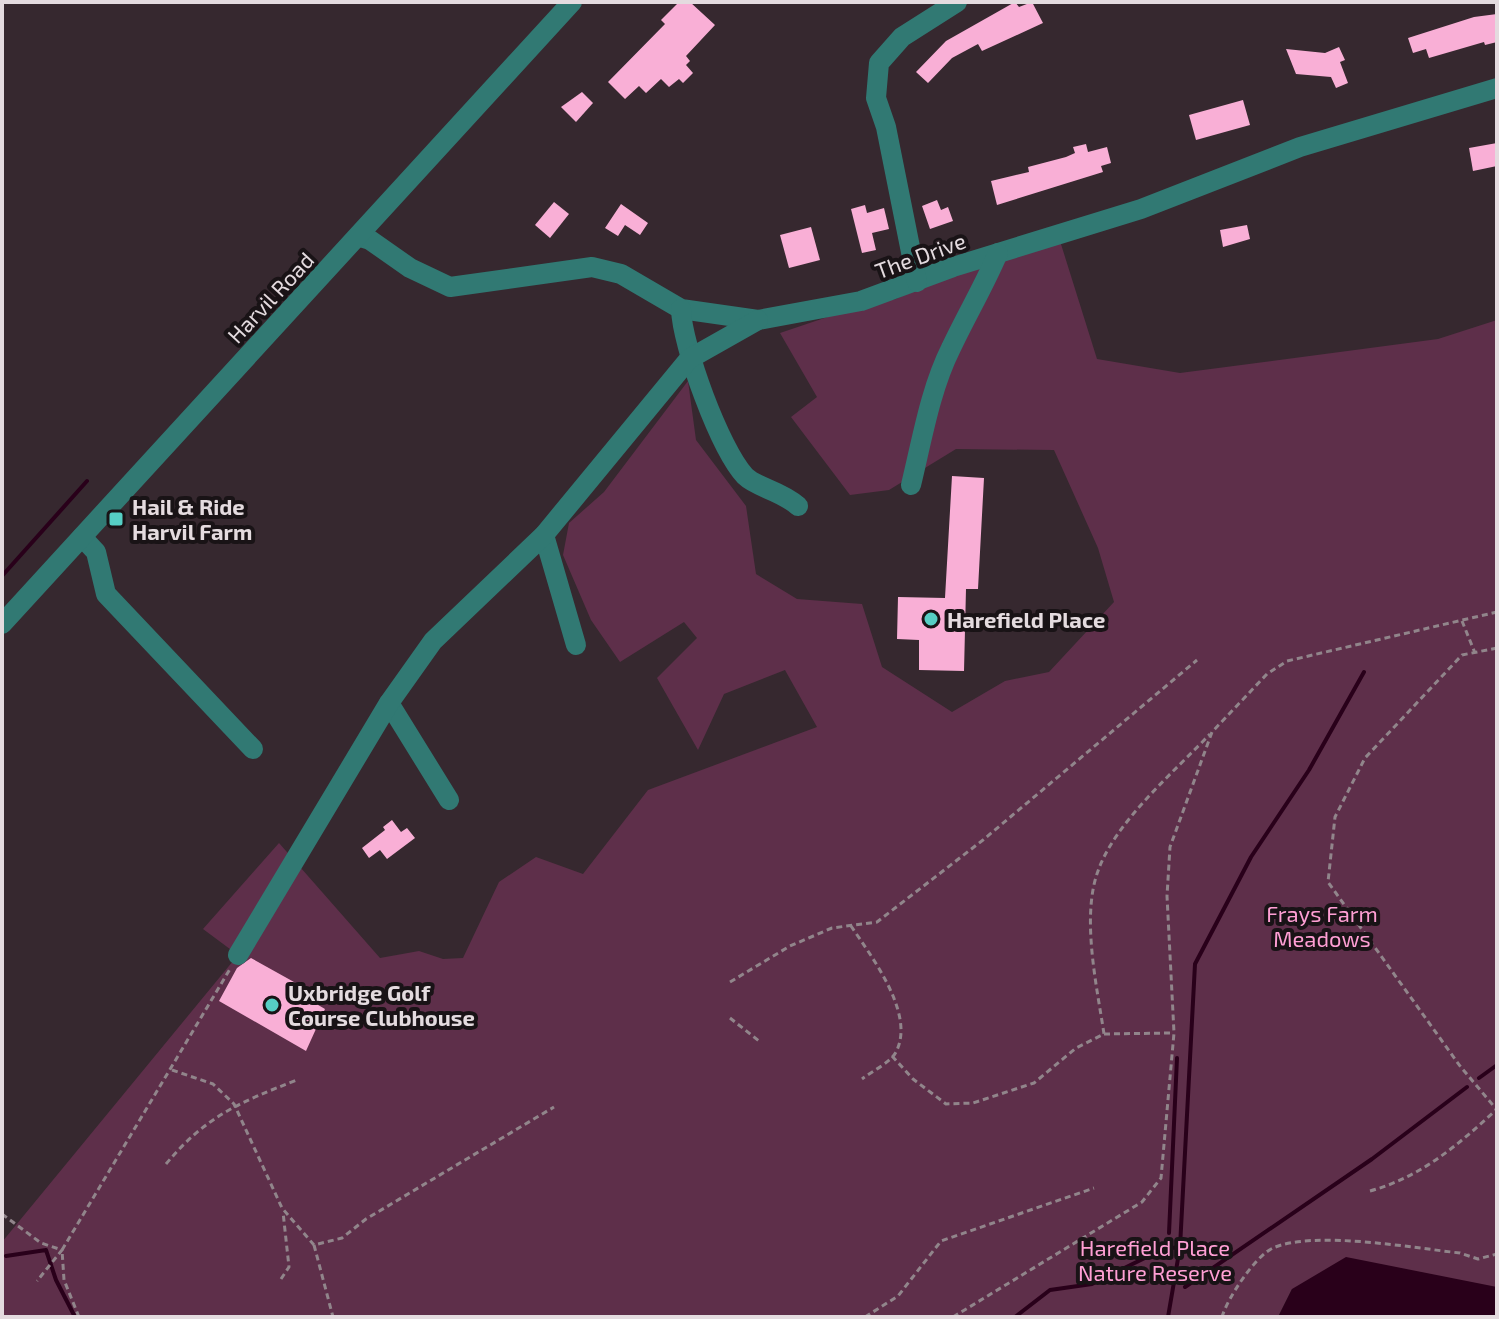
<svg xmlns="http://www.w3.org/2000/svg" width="1499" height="1319" viewBox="0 0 1499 1319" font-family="'Exo 2',sans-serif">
<rect width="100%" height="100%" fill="#36282f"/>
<polygon fill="#5e2f4a" points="1060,241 1097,359 1180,373 1438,339 1497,320 1497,1287 1292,1289 1278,1317 2,1317 2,1242 238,955 203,929 279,843 380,958 419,951 443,959 463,958 499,882 536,857 583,874 648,790 817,727 785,670 724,694 698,750 657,678 697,638 684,622 620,662 591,620 563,555 569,523 604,492 688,381 696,440 746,506 756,574 797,599 862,604 882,667 952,712 1005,681 1049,672 1114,602 1098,548 1054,450 956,449 889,490 850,495 791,417 817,397 780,333 863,305 896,299 920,287"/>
<polygon fill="#29001a" points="1346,1257 1497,1287 1497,1317 1278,1317 1292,1289"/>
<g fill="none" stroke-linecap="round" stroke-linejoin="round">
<g stroke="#29001a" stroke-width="4">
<polyline points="2,576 87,481"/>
<polyline points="1479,1078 1497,1065"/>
<polyline points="1169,1233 1177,1058"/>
<polyline points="6,1256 46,1250 56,1280 75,1317"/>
<polyline points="1185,1287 1372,1159 1467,1087"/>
<polyline points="1015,1317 1050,1290 1092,1284 1163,1249 1180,1247"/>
<polyline points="1168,1317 1180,1247 1195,964 1251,857 1309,770 1364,672"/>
</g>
</g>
<g fill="#f9afd6">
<polygon points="679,2 690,2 715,25 686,56 690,61 686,65 693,73 683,83 679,79 669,87 661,79 646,93 639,86 625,99 608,82 665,24 661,20"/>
<polygon points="1015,2 1019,7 1032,2 1043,23 982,51 978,44 952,58 928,83 916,72 946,41"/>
<polygon points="1497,14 1497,42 1485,45 1484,42 1429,58 1426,49 1413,53 1408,38 1474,17"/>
<polygon points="1339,47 1345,60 1340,62 1348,83 1336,88 1331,77 1296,74 1286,49 1325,53"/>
<polygon points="582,92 593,103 576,122 561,107"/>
<polygon points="1243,100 1250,125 1196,140 1189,115"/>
<polygon points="1497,143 1497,166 1473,171 1469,148"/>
<polygon points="1086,144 1088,152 1107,147 1111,163 1101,166 1103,172 997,205 991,181 1029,172 1028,167 1066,157 1075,153 1073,147"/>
<polygon points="937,200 941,210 948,207 953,221 930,229 922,206"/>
<polygon points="554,202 569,214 550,238 535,225"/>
<polygon points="621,204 648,223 640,235 625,225 618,236 605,228"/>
<polygon points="865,205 867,213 884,208 889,229 872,233 876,250 862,253 851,209"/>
<polygon points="1247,225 1250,239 1223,247 1220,230"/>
<polygon points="811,227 820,260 789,268 780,235"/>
<polygon points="952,476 984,478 978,589 966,589 964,671 919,670 919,640 897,639 898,597 945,598"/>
<polygon points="392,820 401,832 407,828 415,838 387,859 380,850 369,858 362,848 385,830 383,827"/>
<polygon points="251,958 294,982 299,987 296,992 325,1009 306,1051 219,1001 237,968"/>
</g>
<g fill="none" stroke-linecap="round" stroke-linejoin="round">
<g stroke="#91858b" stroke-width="3" stroke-dasharray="6 4" stroke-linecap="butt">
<polyline points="1462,621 1475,653"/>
<polyline points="1497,648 1462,655 1365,758 1335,817 1328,882 1460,1066 1497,1110"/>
<path d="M851 926C871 956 916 1014 896 1052 891 1062 871 1072 862 1079"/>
<polyline points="730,982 790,946 832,928 877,922 983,840 1197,660"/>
<polyline points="730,1018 759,1041"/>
<polyline points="1104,1034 1172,1033"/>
<path d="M892 1056 913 1079 946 1104 973 1103 1034 1083 1076 1048 1104 1034C1097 987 1081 917 1098 871 1115 822 1175 771 1210 734"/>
<polyline points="172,1070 213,1084 234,1104 282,1208 314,1245 342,1238 366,1219 554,1107"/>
<path d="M166 1164C206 1116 240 1102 297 1080"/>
<path d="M1370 1191C1421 1177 1458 1145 1496 1110"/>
<polyline points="2,1214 41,1243 62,1250 37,1281"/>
<polyline points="314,1245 333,1317"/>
<polyline points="281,1279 289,1267 283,1212"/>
<polyline points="79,1317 64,1280 62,1250 230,969"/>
<polyline points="865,1317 898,1296 941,1241 1094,1188"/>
<polyline points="953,1317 1142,1202 1161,1178 1174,1033 1167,896 1170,847 1212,732 1267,674 1287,661 1497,612"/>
<path d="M1222 1317C1227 1299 1255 1256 1273 1248 1314 1230 1413 1248 1460 1253L1478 1259 1497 1254"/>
</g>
<g stroke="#317973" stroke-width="20">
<polyline points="360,237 370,240 410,268 450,287 592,267 621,274 681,309 758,320 861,301 953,267 1141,209 1300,147 1497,88"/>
<polyline points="917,282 886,127 876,98 879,63 902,37 957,2"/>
<path d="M681 309C682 346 720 449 745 476 757 488 780 490 798 506"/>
<path d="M911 485C922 440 930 390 951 348 966 316 984 286 998 253"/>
<polyline points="544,535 576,645"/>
<polyline points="82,537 96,552 106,594 253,749"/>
<polyline points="2,624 572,2"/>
<polyline points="389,703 449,800"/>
<polyline points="238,955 389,703 433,641 544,535 689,359 758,320"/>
</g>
</g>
<g fill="#56cec4" stroke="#191316" stroke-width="3">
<rect x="108" y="511" width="16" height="16" rx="4"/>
<circle cx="931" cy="619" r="8"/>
<circle cx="272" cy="1005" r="8"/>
</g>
<g text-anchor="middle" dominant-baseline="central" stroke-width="8" stroke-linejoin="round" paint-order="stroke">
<g font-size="22" fill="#e4dbdf" stroke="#191316">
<text transform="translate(920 255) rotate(-20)">The Drive</text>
<text transform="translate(270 297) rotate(-47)">Harvil Road</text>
</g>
<g font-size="22" font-weight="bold" fill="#e4dbdf" stroke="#191316" text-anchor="start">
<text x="132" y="506">Hail &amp; Ride<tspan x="132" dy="25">Harvil Farm</tspan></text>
<text x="947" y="619">Harefield Place</text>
<text x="288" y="992">Uxbridge Golf<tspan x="288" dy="25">Course Clubhouse</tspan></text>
</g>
<g font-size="22" fill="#ff9fd4" stroke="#191316">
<text x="1322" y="913">Frays Farm<tspan x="1322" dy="25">Meadows</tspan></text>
<text x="1155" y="1247">Harefield Place<tspan x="1155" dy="25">Nature Reserve</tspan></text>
</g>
</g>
<rect width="1499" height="1319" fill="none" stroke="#e4dbdf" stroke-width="8"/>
</svg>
